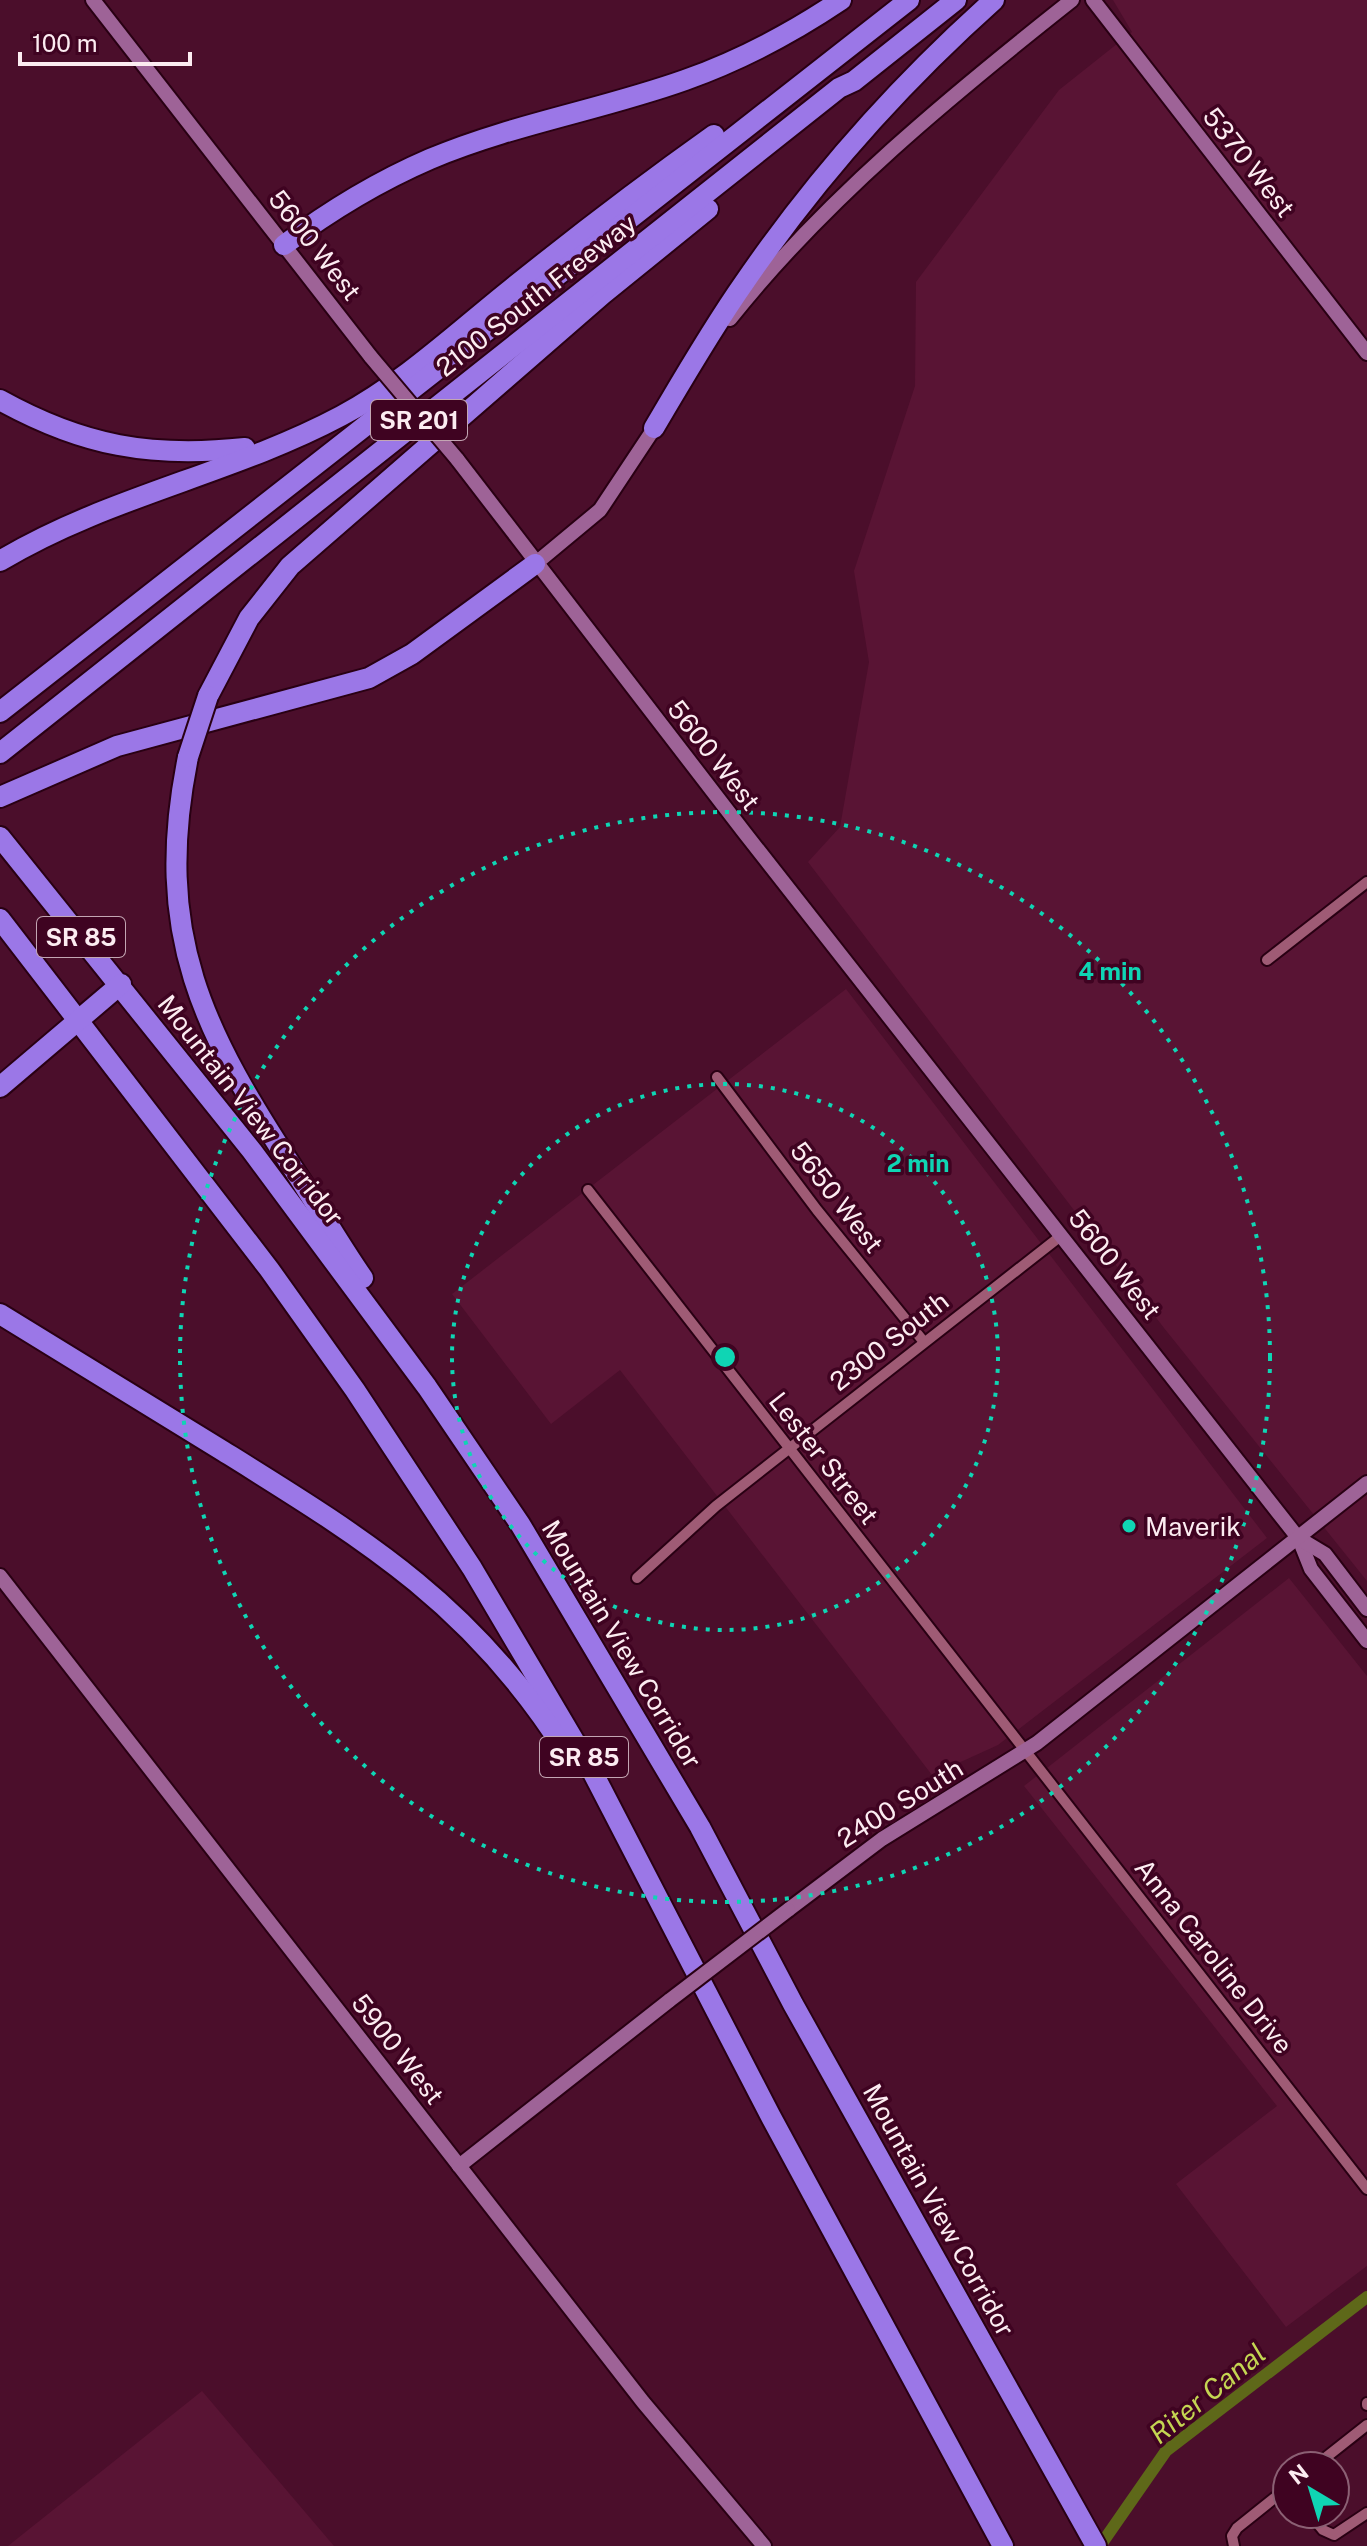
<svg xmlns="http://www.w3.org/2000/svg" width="1367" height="2546" viewBox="0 0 1367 2546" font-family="'Public Sans',sans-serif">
<rect width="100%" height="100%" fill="#4b0e2b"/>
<g fill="#591434">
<polygon points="1113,0 1367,0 1367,1581 1164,1328 808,862 840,827 869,662 854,571 915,386 916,282 1059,90 1132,32"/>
<polygon points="846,989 1267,1538 998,1745 932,1775 620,1370 551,1424 452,1294"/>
<polygon points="1289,1578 1367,1676 1367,2266 1286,2327 1176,2184 1277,2106 1024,1786"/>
<polygon points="202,2391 334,2546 8,2546"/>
</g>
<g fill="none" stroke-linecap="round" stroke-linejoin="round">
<polyline stroke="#5e6819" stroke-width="12" points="1100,2546 1166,2451 1367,2297"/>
<g stroke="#290013" stroke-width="14">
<g id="street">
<polyline points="1267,960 1367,882"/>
<polyline points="717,1077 817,1210 924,1342"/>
<polyline points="588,1190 1367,2189"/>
<polyline points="637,1578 716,1506 1062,1235"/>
<polyline points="1367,2403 1367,2405"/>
<polyline points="1315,2466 1367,2425"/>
<polyline points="1310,2514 1323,2530 1334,2535 1367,2513"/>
<polyline points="1234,2546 1232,2536 1237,2528 1287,2488"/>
</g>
</g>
<g stroke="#290013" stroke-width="18">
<g id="secondary">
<polyline points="93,0 371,357"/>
<polyline points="1093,0 1367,353"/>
<path d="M730 319C825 199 953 94 1072 0"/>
<polyline points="457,459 744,832 1299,1539 1311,1569 1367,1641"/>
<polyline points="535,564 600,510 659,421"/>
<polyline points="1300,1539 1325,1554 1367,1609"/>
<polyline points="0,1576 643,2402 764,2546"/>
<polyline points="788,1910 882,1839 1037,1743 1367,1483"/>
<polyline points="459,2166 670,2000"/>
</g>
</g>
<g stroke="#290013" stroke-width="24">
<g id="highway">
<path d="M284 245C328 212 379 181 430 159 513 124 601 110 685 80 741 60 792 33 841 0"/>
<path d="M0 400C83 446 151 458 245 448"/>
<path d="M654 428C683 379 711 330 744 283 814 181 901 83 994 0"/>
<path d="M0 561C106 497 232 474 341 416 403 383 456 333 511 289 577 236 645 184 714 135"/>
<polyline points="208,696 249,618 290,566 603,294 708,209"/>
<polyline points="0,712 909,0"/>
<polyline points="0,753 839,88 854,81 956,0"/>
<path d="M188 757C152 935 203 1031 298 1176 320 1210 340 1245 363 1278"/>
<polyline points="0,797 117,746 369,678 412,654 535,564"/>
<polyline points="0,837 252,1151 427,1387 520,1524 700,1827 793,2004 1096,2546"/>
<polyline points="0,919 269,1269 355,1390 472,1568 592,1771 770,2115 1003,2546"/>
<polyline points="0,1087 121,984"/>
<path d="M0 1314C74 1359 148 1405 223 1451 366 1540 473 1605 566 1752"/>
</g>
</g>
<use href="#street" stroke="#9f5b75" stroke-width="10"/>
<use href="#secondary" stroke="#9e6397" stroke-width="14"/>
<use href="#highway" stroke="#9b77e7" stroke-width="20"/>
<g stroke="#290013" stroke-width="18" stroke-linecap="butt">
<g id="secondary-bridge">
<polyline points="371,357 457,459"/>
<polyline points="670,2000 788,1910"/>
</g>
</g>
<g stroke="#290013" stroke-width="24" stroke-linecap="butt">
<polyline id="highway-bridge" points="188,757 208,696"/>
</g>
<use href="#secondary-bridge" stroke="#9e6397" stroke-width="14"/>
<use href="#highway-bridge" stroke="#9b77e7" stroke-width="20"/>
</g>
<g fill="none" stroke="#0fd5b4" stroke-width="4" stroke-dasharray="4 8">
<circle cx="725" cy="1357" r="273"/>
<circle cx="725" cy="1357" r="545"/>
</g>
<circle fill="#0fd5b4" stroke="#3f0321" stroke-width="3" cx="1129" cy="1526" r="8"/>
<g text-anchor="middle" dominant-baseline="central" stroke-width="7" stroke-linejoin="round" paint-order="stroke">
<g fill="#3f0321" stroke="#c3a6b3" stroke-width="2">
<rect x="371" y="400" width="96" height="40" rx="6"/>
<rect x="37" y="917" width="88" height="40" rx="6"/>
<rect x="540" y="1737" width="88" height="40" rx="6"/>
</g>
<g font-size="24" font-weight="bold" fill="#fcecf1">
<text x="419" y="420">SR 201</text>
<text x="81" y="937">SR 85</text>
<text x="584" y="1757">SR 85</text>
</g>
<g font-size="26" fill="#fcecf1" stroke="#3f0321">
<text transform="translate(1249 162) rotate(52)">5370 West</text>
<text transform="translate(315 245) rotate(52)">5600 West</text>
<text transform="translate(536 295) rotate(-38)">2100 South Freeway</text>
<text transform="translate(714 755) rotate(52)">5600 West</text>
<text transform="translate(251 1110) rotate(52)">Mountain View Corridor</text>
<text transform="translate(837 1197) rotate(52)">5650 West</text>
<text transform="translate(1115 1264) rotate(52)">5600 West</text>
<text transform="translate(889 1341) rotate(-38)">2300 South</text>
<text transform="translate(824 1458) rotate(52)">Lester Street</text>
<text transform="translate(622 1644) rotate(59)">Mountain View Corridor</text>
<text transform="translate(900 1803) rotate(-32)">2400 South</text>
<text transform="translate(1214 1956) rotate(52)">Anna Caroline Drive</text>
<text transform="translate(398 2049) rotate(52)">5900 West</text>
<text transform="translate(939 2210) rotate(61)">Mountain View Corridor</text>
</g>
<g font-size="26" fill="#fcecf1" stroke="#3f0321" text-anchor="start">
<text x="1145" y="1526">Maverik</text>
</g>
<g font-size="28" font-style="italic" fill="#c4d552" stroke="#3f0321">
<text transform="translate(1207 2393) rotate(-39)">Riter Canal</text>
</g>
</g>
<circle cx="725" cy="1357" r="12" fill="#0fd5b4" stroke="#3f0321" stroke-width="4"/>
<g font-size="24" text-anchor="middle" font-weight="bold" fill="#0fd5b4" stroke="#3f0321" stroke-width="7" stroke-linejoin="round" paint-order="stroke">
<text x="1110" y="980">4 min</text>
<text x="918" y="1172">2 min</text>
</g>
<g transform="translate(1311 2490) rotate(322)"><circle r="38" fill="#3f0321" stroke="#8b6074" stroke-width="2"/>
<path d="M0-6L14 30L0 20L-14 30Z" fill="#0fd5b4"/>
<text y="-12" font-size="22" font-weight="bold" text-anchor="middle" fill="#fcecf1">N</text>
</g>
<path d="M20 52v12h170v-12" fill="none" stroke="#fcecf1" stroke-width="4"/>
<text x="32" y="52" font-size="24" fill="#fcecf1" stroke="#3f0321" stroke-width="6" paint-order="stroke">100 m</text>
</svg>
